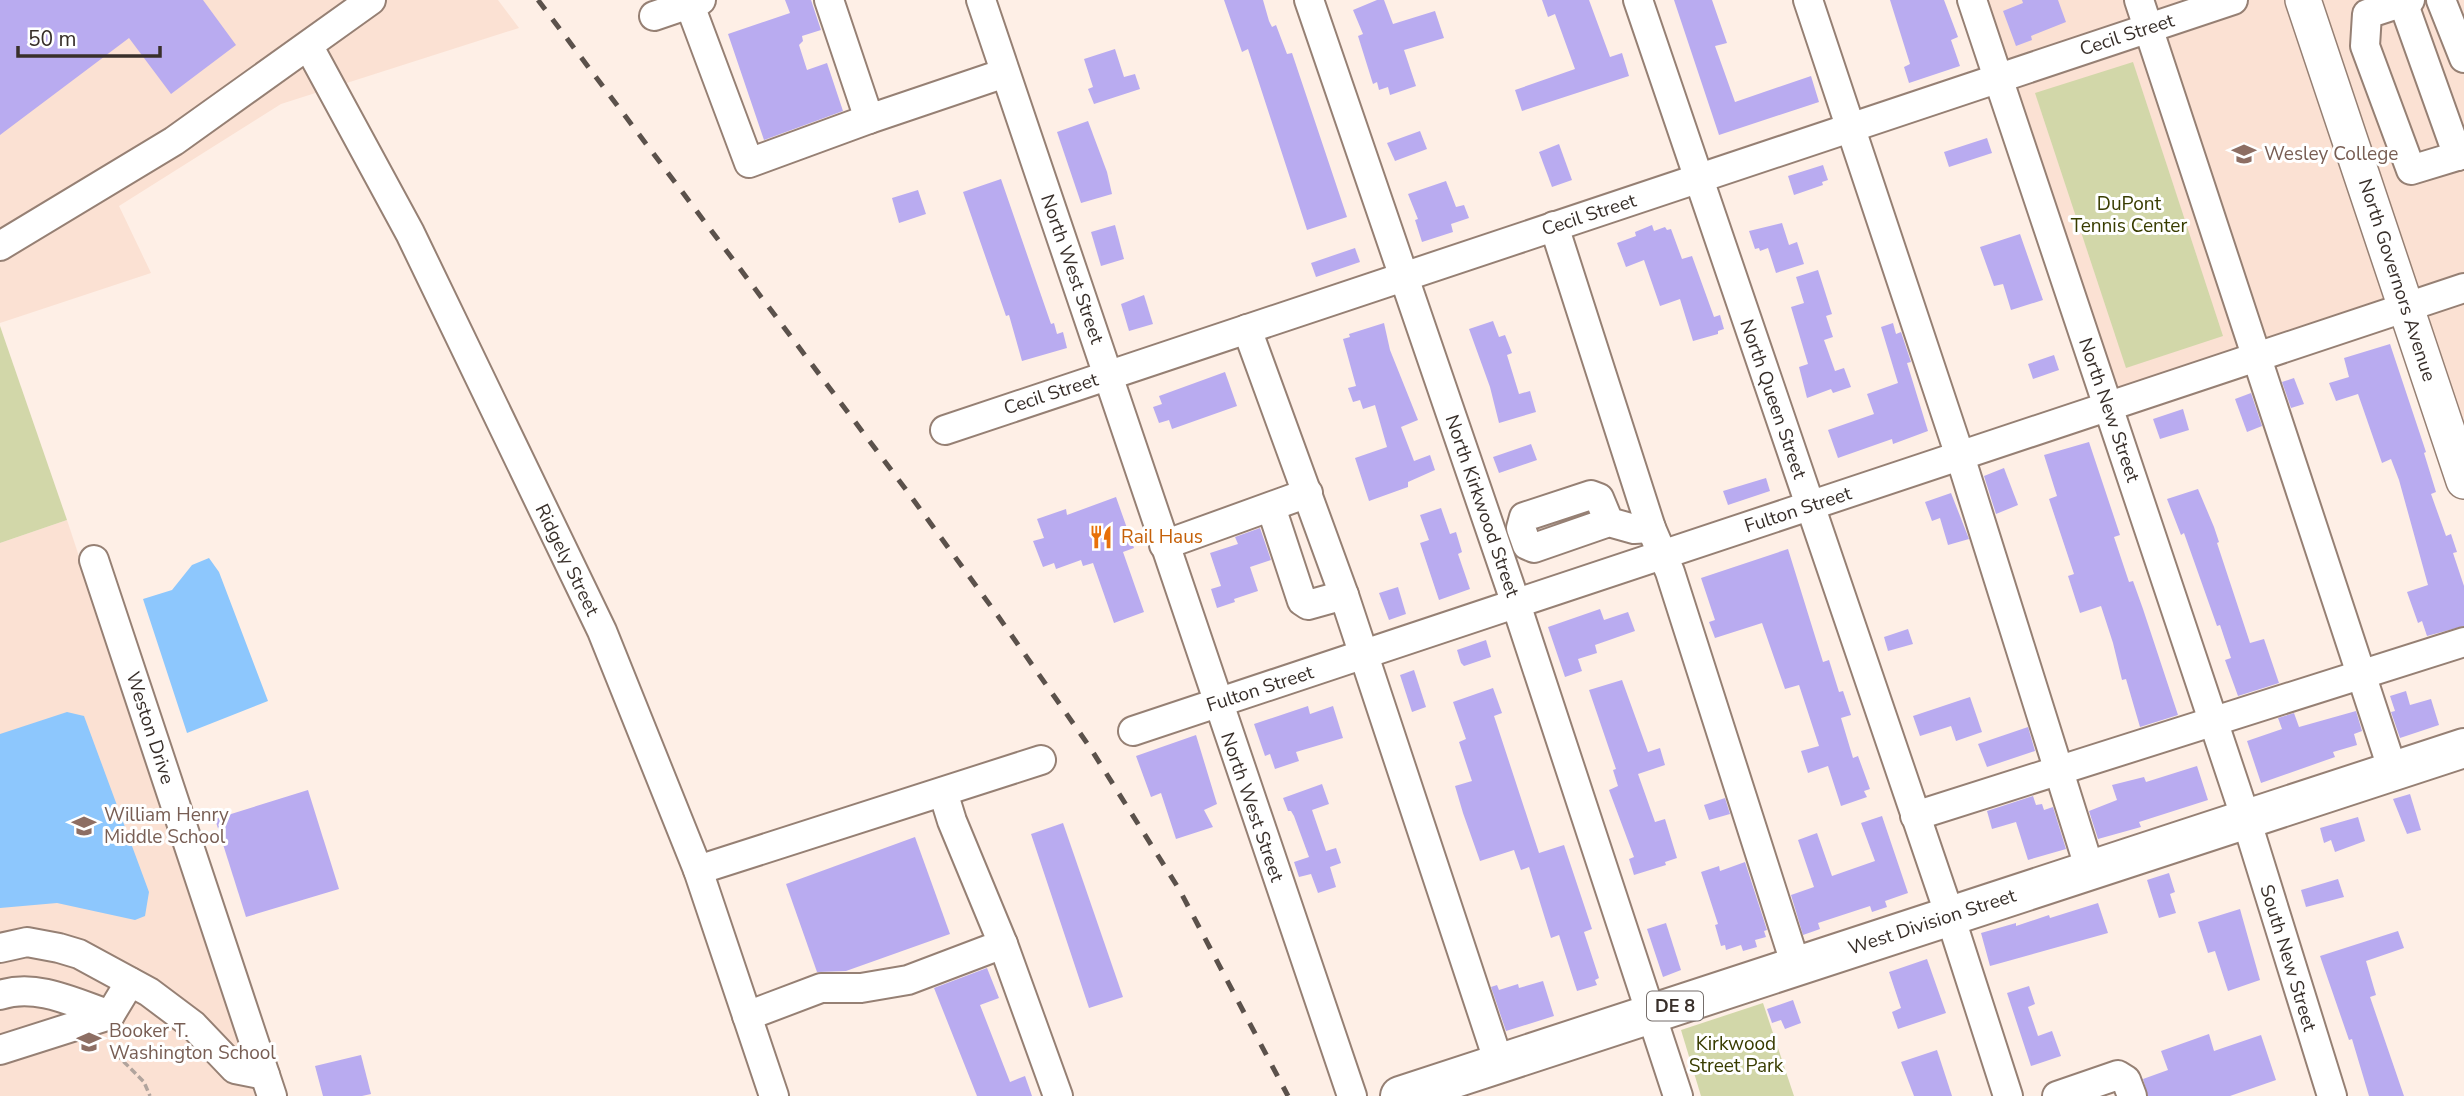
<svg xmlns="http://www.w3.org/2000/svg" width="2464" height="1096" viewBox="0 0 2464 1096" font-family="'Nunito Sans',sans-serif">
<rect width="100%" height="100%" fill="#feefe6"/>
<g fill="#fbe1d3">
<polygon points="0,0 498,0 519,28 281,104 119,206 151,273 0,323"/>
<polygon points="1973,0 2464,0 2464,481 2406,307 2108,407"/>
<polygon points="67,520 238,1039 255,1096 0,1096 0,543"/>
</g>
<g fill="#d2d7a9">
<polygon points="2133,62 2223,336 2126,368 2035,93"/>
<polygon points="0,326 67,520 0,543"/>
<polygon points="1763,1003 1794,1096 1701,1096 1681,1030"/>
</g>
<g fill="#8dc7fd">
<polygon points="209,558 219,572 268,701 187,733 143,599 172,590 192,565"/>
<polygon points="67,712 84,716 149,892 145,916 135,920 57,903 0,908 0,734"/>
</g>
<g fill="#b9abf0">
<polygon points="0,0 203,0 236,45 171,94 129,38 0,135"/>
<polygon points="785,0 811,0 821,30 802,36 803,41 799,45 807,70 827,63 843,111 764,140 728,34 790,13"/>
<polygon points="1224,0 1263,0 1269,21 1272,27 1276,25 1287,54 1292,53 1347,217 1307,230 1248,49 1242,52"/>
<polygon points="1377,0 1384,0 1393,24 1435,11 1444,38 1404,50 1416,86 1390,95 1388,87 1379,90 1377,82 1373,84 1358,36 1363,34 1353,10"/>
<polygon points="1542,0 1589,0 1610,57 1622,53 1629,76 1522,111 1515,90 1575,69 1555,14 1548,17"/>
<polygon points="1674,0 1712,0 1727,43 1715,46 1735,102 1811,76 1819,102 1719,135"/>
<polygon points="1890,0 1944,0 1958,37 1951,40 1960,66 1909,83 1904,67 1910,64"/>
<polygon points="2022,0 2058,0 2066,22 2031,36 2032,40 2016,46 2003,11 2023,3"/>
<polygon points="1115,49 1124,77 1135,74 1140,89 1094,104 1088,89 1093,87 1084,59"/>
<polygon points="1088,121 1107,172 1112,194 1081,203 1057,132"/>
<polygon points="1420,131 1427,149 1395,161 1387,143"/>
<polygon points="1987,138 1992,153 1949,167 1944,152"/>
<polygon points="1559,144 1572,180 1552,187 1539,152"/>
<polygon points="1823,165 1828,180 1822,182 1823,185 1794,195 1788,176"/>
<polygon points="1001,179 1051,324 1054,323 1057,334 1063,332 1067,348 1022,361 1009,315 1006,316 963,192"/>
<polygon points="1446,181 1456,207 1464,205 1469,218 1451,224 1453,232 1422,242 1415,220 1418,219 1408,194"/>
<polygon points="918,190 926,214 899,223 892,198"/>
<polygon points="1782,223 1789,245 1797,242 1804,264 1776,273 1768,248 1760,251 1759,248 1755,249 1749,231"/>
<polygon points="1115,225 1124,259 1101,266 1091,232"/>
<polygon points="1652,225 1654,231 1665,227 1667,230 1671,229 1682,259 1692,256 1714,317 1720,315 1724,329 1718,331 1718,334 1693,341 1680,299 1660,306 1644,260 1626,267 1617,243 1636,236 1635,232"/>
<polygon points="2020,234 2043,300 2011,310 2003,284 1994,286 1980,247"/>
<polygon points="1355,248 1360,262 1316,277 1311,263"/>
<polygon points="1818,270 1832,314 1826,316 1833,337 1824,340 1835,371 1844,368 1851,387 1833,393 1831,389 1807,398 1799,367 1808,364 1791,307 1804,303 1796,277"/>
<polygon points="1144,295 1153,324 1129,331 1121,304"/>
<polygon points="1493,321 1499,337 1505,335 1512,353 1507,355 1519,394 1530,391 1536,412 1499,423 1490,387 1469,329"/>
<polygon points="1384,323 1390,350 1418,420 1401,427 1414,461 1430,455 1435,470 1408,482 1408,487 1369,501 1355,458 1387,447 1375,405 1363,409 1360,400 1353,402 1348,388 1356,386 1343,339 1350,337 1349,334"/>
<polygon points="1893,323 1896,334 1901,332 1911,362 1907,363 1928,431 1893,444 1892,439 1838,458 1828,430 1874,414 1867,394 1898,383 1881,327"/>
<polygon points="2390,344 2426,452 2424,453 2436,492 2431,494 2446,536 2451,534 2457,552 2453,553 2464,586 2464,626 2427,636 2422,621 2418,623 2407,592 2428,585 2399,480 2391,459 2382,463 2358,394 2336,401 2329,383 2349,377 2344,358"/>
<polygon points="2054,355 2059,370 2033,379 2028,364"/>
<polygon points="1225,372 1237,406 1172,429 1169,420 1159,423 1153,407 1162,404 1159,396"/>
<polygon points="2294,378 2304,404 2291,408 2282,382"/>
<polygon points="2251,393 2262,426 2247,432 2235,399"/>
<polygon points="2183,409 2189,430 2160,439 2153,419"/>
<polygon points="2089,442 2120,535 2114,537 2129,582 2133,581 2143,609 2178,715 2140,727 2126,679 2122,680 2113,643 2101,606 2080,613 2068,576 2074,574 2049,499 2057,496 2044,455"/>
<polygon points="1531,444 1537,460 1499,473 1493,457"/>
<polygon points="2004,468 2018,505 1996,514 1984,476"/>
<polygon points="1766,478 1770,491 1728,505 1723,491"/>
<polygon points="2198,489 2214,527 2219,542 2217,543 2250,643 2264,639 2279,683 2238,696 2225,660 2231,658 2220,625 2217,626 2184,533 2181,535 2167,499"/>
<polygon points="1951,493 1969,539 1948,545 1940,518 1932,521 1925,502"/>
<polygon points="1116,497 1134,548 1123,552 1144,612 1114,623 1093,563 1083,566 1081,560 1056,569 1054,563 1043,567 1033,541 1044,538 1037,519 1066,509 1067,515"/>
<polygon points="1441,508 1450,534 1456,532 1462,552 1458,554 1470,589 1439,600 1420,543 1429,540 1420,515"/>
<polygon points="1260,528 1271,560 1250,567 1258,591 1234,599 1235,602 1217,608 1211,589 1221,586 1210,553 1238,544 1235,537"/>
<polygon points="1788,549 1823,662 1829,660 1839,692 1843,691 1851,715 1841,718 1853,758 1858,756 1870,789 1864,791 1867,797 1841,806 1828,766 1808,773 1801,751 1819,746 1799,685 1785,689 1762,623 1715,638 1709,622 1715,620 1701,578"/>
<polygon points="1398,587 1406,614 1389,620 1379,593"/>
<polygon points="1600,609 1604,620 1628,612 1635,631 1595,645 1597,653 1578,659 1582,671 1565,677 1548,627"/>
<polygon points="1908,629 1913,644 1888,651 1884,637"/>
<polygon points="1486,640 1491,657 1464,666 1461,663 1457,650"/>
<polygon points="1414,670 1426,707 1412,712 1400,675"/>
<polygon points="1622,680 1648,752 1660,748 1665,765 1638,774 1655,822 1665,819 1677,858 1665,862 1666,865 1634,875 1629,859 1634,857 1609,790 1618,786 1613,770 1616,769 1589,690"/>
<polygon points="1493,688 1502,713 1494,716 1539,853 1564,845 1592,929 1584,932 1599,978 1595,980 1597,985 1577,991 1559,935 1551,938 1529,867 1521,870 1514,850 1480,861 1463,813 1455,786 1472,781 1459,742 1466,739 1453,702"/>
<polygon points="2406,691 2410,705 2431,699 2439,725 2400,738 2391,712 2395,711 2390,696"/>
<polygon points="1970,697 1982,732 1956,741 1951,726 1920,736 1913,716"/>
<polygon points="1308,706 1310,714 1333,706 1343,738 1296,752 1299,761 1275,769 1270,754 1265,756 1254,724"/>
<polygon points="2356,711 2362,731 2354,734 2357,745 2333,752 2335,757 2261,783 2247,741 2282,729 2278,718 2294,713 2299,727"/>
<polygon points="2028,727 2035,751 1987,767 1978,744"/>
<polygon points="1196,735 1217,804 1204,810 1213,827 1176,839 1161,793 1151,797 1136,756"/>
<polygon points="2197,766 2208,800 2139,822 2141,827 2098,839 2089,811 2117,800 2112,785 2144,777 2146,782"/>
<polygon points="1322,784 1329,804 1312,810 1326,851 1336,848 1341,863 1330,867 1336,887 1318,893 1311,874 1299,877 1294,862 1309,857 1294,816 1291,811 1288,811 1283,798"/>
<polygon points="308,790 339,889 246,917 215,819"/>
<polygon points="2410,794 2421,830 2407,834 2393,799"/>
<polygon points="2033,796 2036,805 2042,804 2044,810 2053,807 2066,849 2028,860 2016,822 1992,829 1987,811"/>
<polygon points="1725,798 1730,814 1709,820 1704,805"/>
<polygon points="1882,816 1908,893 1885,901 1887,907 1872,912 1870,906 1818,923 1820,929 1803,935 1791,895 1814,887 1798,840 1817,833 1832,876 1875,861 1861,823"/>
<polygon points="2358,817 2365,841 2335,852 2331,840 2324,843 2320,828"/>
<polygon points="1063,823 1123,997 1089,1008 1031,834"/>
<polygon points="915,837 950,934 846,971 817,972 786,884"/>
<polygon points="1745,862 1767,930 1764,931 1766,937 1755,940 1757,947 1743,951 1741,945 1726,950 1725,945 1721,946 1715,925 1718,924 1701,872 1719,866 1720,871"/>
<polygon points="2169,873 2175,892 2170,894 2176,913 2159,918 2147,880"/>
<polygon points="2338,879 2344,897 2306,907 2301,890"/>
<polygon points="2098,903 2108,933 1990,966 1981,933 2016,923 2016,926 2049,915 2050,918"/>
<polygon points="2240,909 2260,980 2228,991 2215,951 2208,953 2198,922"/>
<polygon points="1666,923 1681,970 1663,977 1647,929"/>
<polygon points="2398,931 2404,948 2366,961 2376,995 2370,997 2404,1096 2369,1096 2352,1039 2349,1040 2320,956"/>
<polygon points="1927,959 1946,1013 1898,1029 1892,1012 1901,1008 1889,972"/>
<polygon points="987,968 999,998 980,1005 1010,1082 1025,1076 1032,1096 977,1096 934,988"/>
<polygon points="1543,981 1554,1016 1506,1031 1491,987 1497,985 1499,990 1518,984 1519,988"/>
<polygon points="2029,986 2035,1004 2028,1007 2038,1036 2052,1031 2061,1056 2031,1066 2007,993"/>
<polygon points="1793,1000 1801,1023 1785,1029 1781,1020 1772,1023 1767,1009"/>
<polygon points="2209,1034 2214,1051 2261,1035 2276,1080 2230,1096 2148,1096 2143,1079 2168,1070 2161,1051"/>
<polygon points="1937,1050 1952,1096 1914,1096 1901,1062"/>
<polygon points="361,1055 371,1094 362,1096 323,1096 315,1066"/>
</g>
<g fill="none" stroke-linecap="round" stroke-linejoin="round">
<g stroke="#968074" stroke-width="32">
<g id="minor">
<polyline points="688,0 749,163 869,119"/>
<polyline points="829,0 869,119 1005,73"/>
<path d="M981 0C1105 365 1225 731 1352 1096"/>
<polyline points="1309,0 1516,604 1678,1096"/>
<polyline points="1638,0 1950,916 2008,1096"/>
<polyline points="1808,0 1960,456 2090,870"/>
<polyline points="1972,0 2246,819 2332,1096"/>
<polyline points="2139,0 2393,771"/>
<polyline points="2410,0 2367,14 2365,46 2411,170 2464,154"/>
<polyline points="2441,0 2464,58"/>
<polyline points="2403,2 2458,156"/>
<polyline points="654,16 701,0"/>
<polyline points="309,47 410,233 602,631 698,870 774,1096"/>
<polyline points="1554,226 1651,528 1670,572 1796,966"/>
<polyline points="0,246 174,141 371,0"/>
<polyline points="1247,329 1344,595 1499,1063"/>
<polyline points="945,430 2233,0"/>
<polyline points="1271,507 1302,601 1308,605 1344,595"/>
<polyline points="1609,522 1599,498 1591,495 1524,517 1521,528 1527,545 1534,548 1609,522 1634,529 1651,528"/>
<polyline points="1164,545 1308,493"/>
<polyline points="94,560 272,1096"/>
<polyline points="1133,731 2464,288"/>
<polyline points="1915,816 2464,642"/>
<polyline points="698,870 1041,760"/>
<polyline points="1003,944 1058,1096"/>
<polyline points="0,948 27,942 59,948 79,954 149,992 193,1025 235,1069 265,1075"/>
<path d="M0 995C37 983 75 1003 110 1015"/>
<polyline points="747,1016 821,988 861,988 908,980 1003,944 952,821 943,792"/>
<polyline points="0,1050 110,1015 130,982"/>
<polyline points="2057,1096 2118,1075 2126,1080 2132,1096"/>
</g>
</g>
<g stroke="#968074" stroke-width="38">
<polyline id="major" points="2303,0 2464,481"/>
</g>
<g stroke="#968074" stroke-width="42">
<polyline id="highway" points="1400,1096 2464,748"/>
</g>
<polyline stroke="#b1a49d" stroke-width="3.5" stroke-dasharray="7 3.5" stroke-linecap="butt" points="116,1054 144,1082 150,1096"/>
<use href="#minor" stroke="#fff" stroke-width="28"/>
<use href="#major" stroke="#fff" stroke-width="35"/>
<use href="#highway" stroke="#fff" stroke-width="38"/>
<polyline stroke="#5b514b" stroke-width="5" stroke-dasharray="12 12" stroke-linecap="butt" points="538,0 907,491 998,616 1089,746 1179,889 1288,1096"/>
</g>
<defs>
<g id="university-bare" transform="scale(1.89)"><path d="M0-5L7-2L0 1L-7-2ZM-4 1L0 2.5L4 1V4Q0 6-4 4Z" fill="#8d6e63" stroke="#fff" stroke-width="2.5" paint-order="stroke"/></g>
<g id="restaurant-bare" transform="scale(1.89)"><path d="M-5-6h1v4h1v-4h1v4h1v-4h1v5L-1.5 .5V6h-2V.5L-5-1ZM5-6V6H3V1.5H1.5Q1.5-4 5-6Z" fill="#e8710a" stroke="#fff" stroke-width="2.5" paint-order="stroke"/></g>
<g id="school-bare" transform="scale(1.89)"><path d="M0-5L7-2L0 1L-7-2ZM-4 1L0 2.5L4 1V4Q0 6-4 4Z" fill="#8d6e63" stroke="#fff" stroke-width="2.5" paint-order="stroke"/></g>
</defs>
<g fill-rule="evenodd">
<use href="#university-bare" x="2244" y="154"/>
<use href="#restaurant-bare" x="1101" y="537"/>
<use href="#school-bare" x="84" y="826"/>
<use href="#school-bare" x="89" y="1042"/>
</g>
<g text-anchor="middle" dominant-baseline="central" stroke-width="6" stroke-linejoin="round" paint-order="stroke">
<rect fill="#fff" stroke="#746d6a" stroke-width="2" x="1647" y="991.5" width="56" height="29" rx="5"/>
<g font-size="18" font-weight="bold" fill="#382f2a">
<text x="1675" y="1006">DE 8</text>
</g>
<g font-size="19" fill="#382f2a" stroke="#fff">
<text transform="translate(2127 35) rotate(-18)">Cecil Street</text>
<text transform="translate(1589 215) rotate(-18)">Cecil Street</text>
<text transform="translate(1072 269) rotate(71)">North West Street</text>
<text transform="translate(2397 280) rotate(72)">North Governors Avenue</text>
<text transform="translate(1051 394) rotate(-18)">Cecil Street</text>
<text transform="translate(1773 399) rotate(71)">North Queen Street</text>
<text transform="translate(2109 410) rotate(71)">North New Street</text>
<text transform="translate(1482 506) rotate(71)">North Kirkwood Street</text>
<text transform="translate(1798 510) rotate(-18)">Fulton Street</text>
<text transform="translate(567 560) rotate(64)">Ridgely Street</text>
<text transform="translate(1260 689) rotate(-18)">Fulton Street</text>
<text transform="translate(150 728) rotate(72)">Weston Drive</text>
<text transform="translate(1252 807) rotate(71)">North West Street</text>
<text transform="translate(1932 922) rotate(-18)">West Division Street</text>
<text transform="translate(2288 958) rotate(73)">South New Street</text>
</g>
<g font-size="19" fill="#785e54" stroke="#fff" text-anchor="start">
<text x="2264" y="154">Wesley College</text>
<text x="104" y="815">William Henry<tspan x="104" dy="22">Middle School</tspan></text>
<text x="109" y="1031">Booker T.<tspan x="109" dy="22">Washington School</tspan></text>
</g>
<g font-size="19" fill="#383c00" stroke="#fff">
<text x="2129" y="204">DuPont<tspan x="2129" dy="22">Tennis Center</tspan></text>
<text x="1736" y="1044">Kirkwood<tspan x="1736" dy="22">Street Park</tspan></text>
</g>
<g font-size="19" fill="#c56008" stroke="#fff" text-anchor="start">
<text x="1121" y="537">Rail Haus</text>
</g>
</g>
<path d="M18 46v10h142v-10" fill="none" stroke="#382f2a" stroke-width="3.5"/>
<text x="28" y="46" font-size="21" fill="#382f2a" stroke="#ffffff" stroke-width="5" paint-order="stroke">50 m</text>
</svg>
